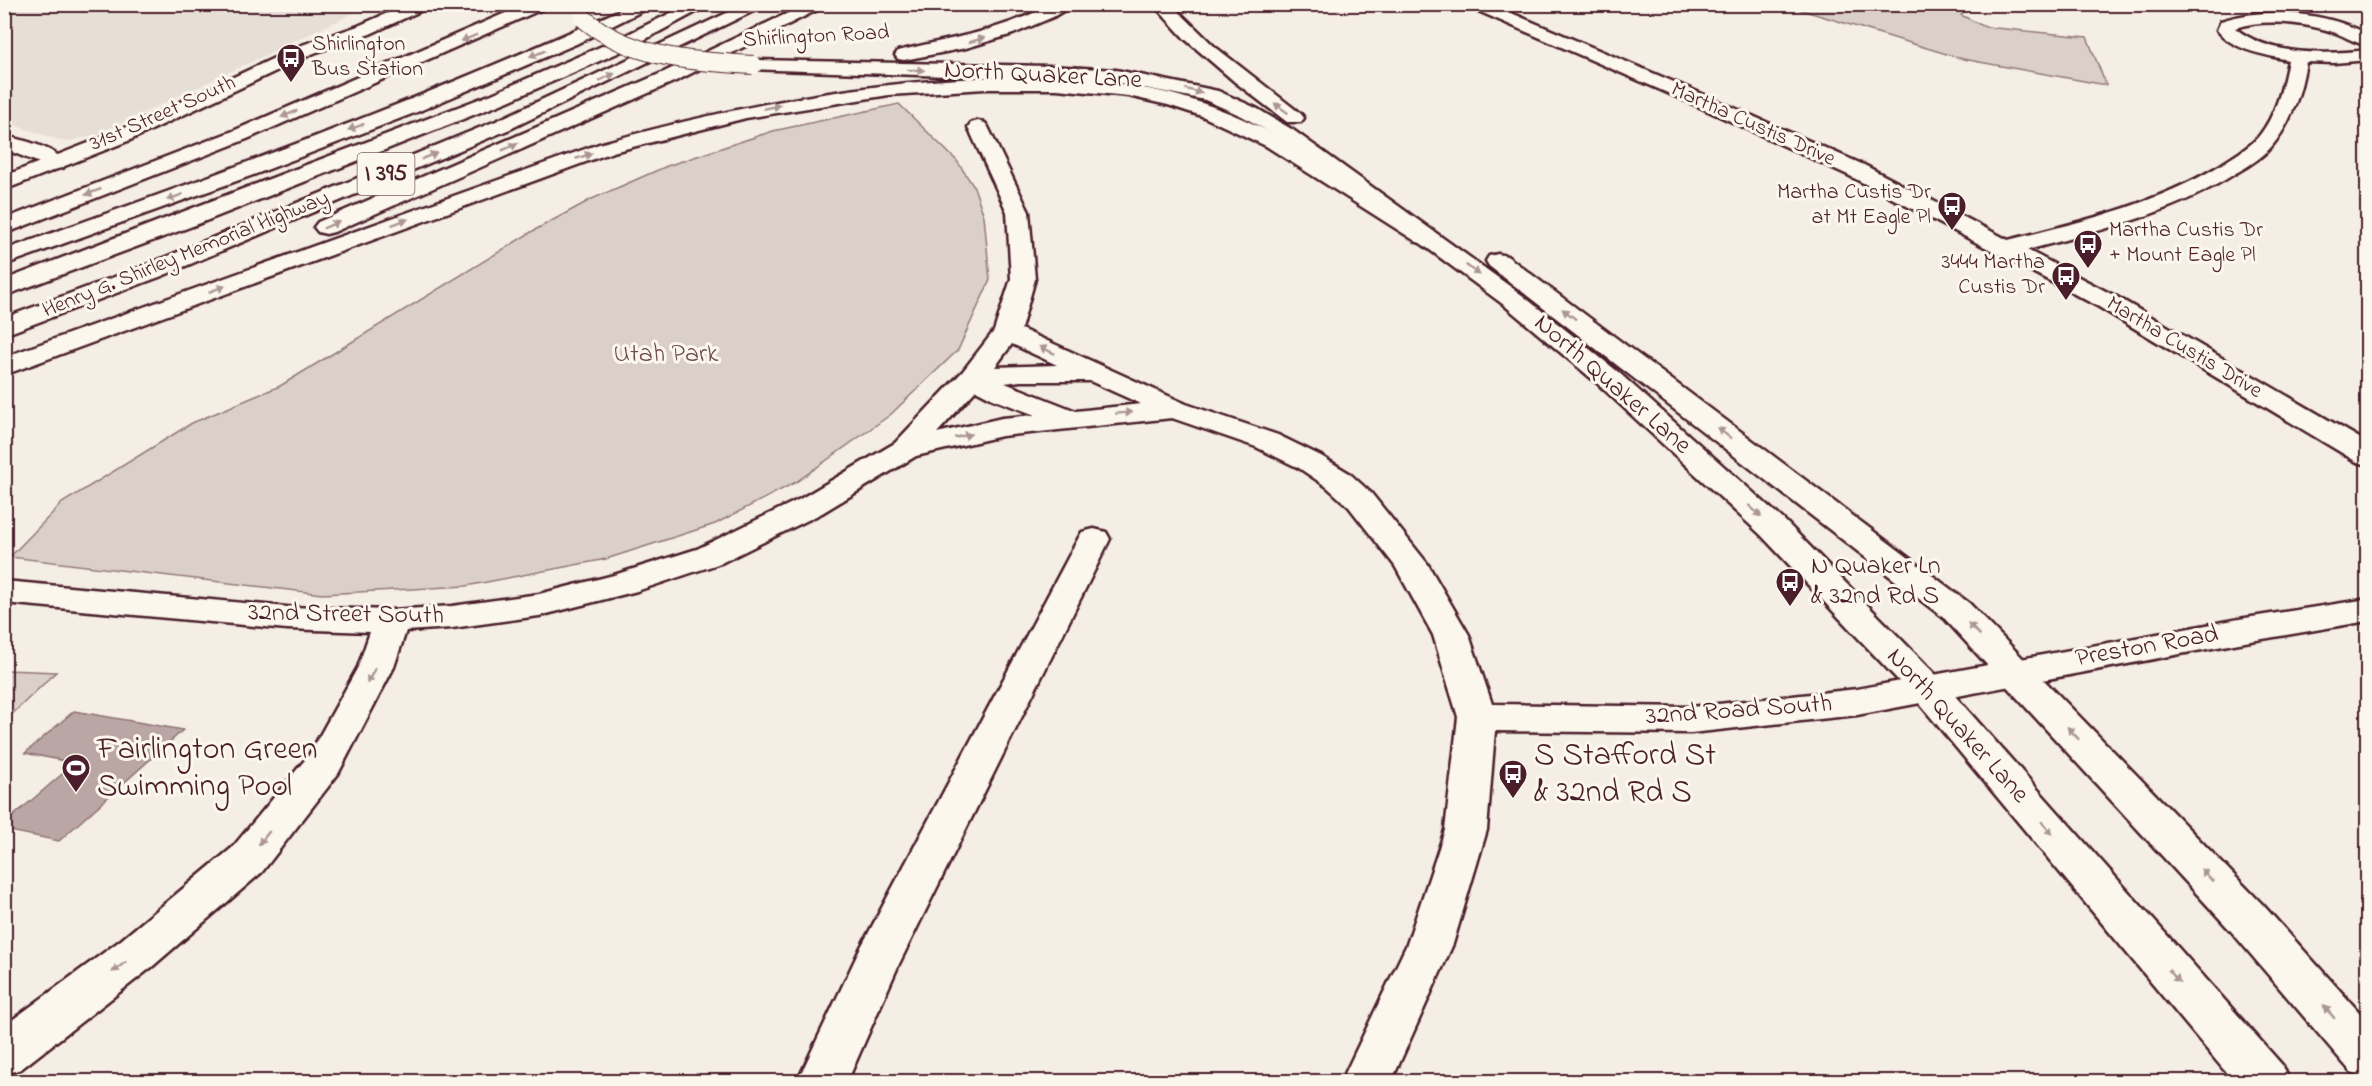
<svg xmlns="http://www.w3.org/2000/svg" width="2372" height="1086" viewBox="0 0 2372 1086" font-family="'Indie Flower',sans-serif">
<rect width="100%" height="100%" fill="#f4eee4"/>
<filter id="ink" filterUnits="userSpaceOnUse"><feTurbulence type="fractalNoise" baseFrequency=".0167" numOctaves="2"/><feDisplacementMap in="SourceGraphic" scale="12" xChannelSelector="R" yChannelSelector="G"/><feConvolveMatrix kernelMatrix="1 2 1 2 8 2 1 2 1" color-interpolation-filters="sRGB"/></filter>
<g filter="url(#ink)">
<polygon fill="#e7dfd6" points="5,4 371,4 371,5 97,135 65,142 5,122"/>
<g fill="#dbd0c9" stroke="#92787a" stroke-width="1.5">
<polygon points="1785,5 1970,5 1961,15 1985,27 2087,37 2106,85 1963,59"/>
<polygon points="899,104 957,161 974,187 984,216 990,280 958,350 890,415 796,482 715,524 606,559 466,586 322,594 10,557 62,503 192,423 280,386 533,231 592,199 667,166 773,131"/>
<polygon points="5,670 56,672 5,721"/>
</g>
<polygon fill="#baa7a5" stroke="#8d7174" stroke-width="1.5" points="74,711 183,730 59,841 5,830 5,823 75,763 25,753"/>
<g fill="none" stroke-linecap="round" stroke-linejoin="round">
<g stroke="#4a1f2b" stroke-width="5">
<g id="street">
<path d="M1467 4H1490L1707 96 1864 165 2008 240C2080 222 2154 205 2219 166 2232 157 2248 149 2259 136 2276 115 2283 86 2288 60 2265 55 2232 50 2217 30L2221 21C2267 6 2324 12 2368 34V46C2355 43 2345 36 2333 32 2303 23 2265 18 2235 28 2269 56 2325 55 2368 50V60L2334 63 2306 62C2301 92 2292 122 2272 146 2263 157 2249 166 2236 173 2172 214 2099 231 2027 250L2117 297 2368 443V465L2357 462 2099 307 1848 175 1693 104 1469 7Z"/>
<path d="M978 121 985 123 988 127 1029 212 1035 279 1021 329 1186 404 1278 435 1321 456 1349 473 1371 493 1427 563 1469 635 1492 704 1691 707 1857 689 2239 619 2368 599V621L2239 643 1857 715 1691 733 1495 731 1487 830 1453 944 1391 1082H1341L1407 944 1445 830 1458 717 1433 635 1395 566 1349 507 1327 487 1299 468 1256 447 1172 418 1002 436 916 456 822 513 721 563 637 591 539 616 452 628 406 631 394 667 338 774 262 872 153 966 21 1069 4 1075V1026L121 940 232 848 309 755 358 667 370 632 287 629 4 603V581L287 607 392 610 452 606 539 594 614 575 697 549 800 499 895 443 963 371 994 331 1011 279 1007 212 968 127 971 123ZM1012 344 1057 365 995 367ZM1020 381H1090L1141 404 1076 411 1005 383ZM976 390 993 399 1035 415 1002 418 937 433Z"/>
<path d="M4 136C23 140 54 147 66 163L63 168 55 169 4 149Z"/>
<polygon points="1094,529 1106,532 1110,539 899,964 847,1082 797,1082 860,949 1078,539 1082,532"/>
</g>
</g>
<g stroke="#4a1f2b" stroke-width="5">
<g id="secondary">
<polygon points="408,4 431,4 429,7 370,34 314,53 128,141 4,190 4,176 114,133 302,45 358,26"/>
<path d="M1052 4H1074L1053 17 1013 34 966 48 904 60 898 59 895 55 898 51C954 37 999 32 1052 4Z"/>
<polygon points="1153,4 1171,4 1214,46 1301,114 1304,118 1301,122 1287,122 1235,82 1185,39"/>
<polygon points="753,60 1050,66 1116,70 1218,91 1256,108 1293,130 1522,295 1617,371 1785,521 1940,679 2283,1066 2290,1082 2234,1082 1914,697 1761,535 1597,383 1504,305 1279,138 1242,116 1205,100 1116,82 747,69 744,65 747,61"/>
<polygon points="1498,254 1507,256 1969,603 2263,905 2368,1022 2368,1079 2351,1072 2231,931 1945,619 1489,266 1486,261 1489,256"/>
</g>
</g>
<g stroke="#4a1f2b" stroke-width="5">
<g id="highway">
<polygon points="526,4 549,4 547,7 247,139 4,234 4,219 233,131"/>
<path d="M633 4H656L576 44 417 112 256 174 4 265V250C217 175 428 98 633 4Z"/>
<polygon points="689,4 711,4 629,48 506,102 198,224 4,296 4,280 492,94 616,40"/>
<polygon points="746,4 768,4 510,129 162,276 4,335 4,318 144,266 496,121"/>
<polygon points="807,4 829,4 678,80 334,232 326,234 318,232 314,227 318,222 664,72"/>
<path d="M1009 77C1079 77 1149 83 1216 108 1294 137 1363 188 1433 232L1437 237 1433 242 1425 244 1417 242 1266 146 1202 116 1168 105 1128 96 1057 89H985L889 95 746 118 613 152 4 375V357L599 144C734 106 869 80 1009 77Z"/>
</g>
</g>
<use href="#street" fill="#fbf7ec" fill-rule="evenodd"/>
<use href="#secondary" fill="#fbf7ec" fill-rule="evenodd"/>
<use href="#highway" fill="#fbf7ec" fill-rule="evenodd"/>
<g stroke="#4a1f2b" stroke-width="20" stroke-linecap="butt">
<path id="secondary-bridge" d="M583 18C631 59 693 61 753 65"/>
</g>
<use href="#secondary-bridge" stroke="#fbf7ec" stroke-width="18"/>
</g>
<defs><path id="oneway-solid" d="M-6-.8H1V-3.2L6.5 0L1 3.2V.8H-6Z" transform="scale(1.5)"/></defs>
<g fill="#ab9695">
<use href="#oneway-solid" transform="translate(469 38) rotate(157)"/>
<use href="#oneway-solid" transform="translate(977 40) rotate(-15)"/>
<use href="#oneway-solid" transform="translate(537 54) rotate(158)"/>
<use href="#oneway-solid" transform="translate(916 70) rotate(1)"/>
<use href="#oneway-solid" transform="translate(607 77) rotate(-25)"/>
<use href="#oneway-solid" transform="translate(1194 91) rotate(14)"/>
<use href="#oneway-solid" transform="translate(772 107) rotate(-11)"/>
<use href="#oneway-solid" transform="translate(1281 108) rotate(-144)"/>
<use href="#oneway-solid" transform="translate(289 114) rotate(157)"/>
<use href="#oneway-solid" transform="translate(356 127) rotate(159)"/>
<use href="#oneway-solid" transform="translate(510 147) rotate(-24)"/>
<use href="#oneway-solid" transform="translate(429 156) rotate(-23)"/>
<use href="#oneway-solid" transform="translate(584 156) rotate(-19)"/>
<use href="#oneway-solid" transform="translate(93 192) rotate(159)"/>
<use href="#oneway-solid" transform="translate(175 197) rotate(160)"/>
<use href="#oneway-solid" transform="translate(400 222) rotate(-20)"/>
<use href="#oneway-solid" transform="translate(331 225) rotate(-23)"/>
<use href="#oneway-solid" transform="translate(1473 270) rotate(36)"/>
<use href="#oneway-solid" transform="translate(217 289) rotate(-20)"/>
<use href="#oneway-solid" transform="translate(1569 314) rotate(-143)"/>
<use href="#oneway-solid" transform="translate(1047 350) rotate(-155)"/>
<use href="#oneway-solid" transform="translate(1124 413) rotate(-4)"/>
<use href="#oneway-solid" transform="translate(1724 433) rotate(-142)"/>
<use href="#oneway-solid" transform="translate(963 436) rotate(-13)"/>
<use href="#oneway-solid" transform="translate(1755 511) rotate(42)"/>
<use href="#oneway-solid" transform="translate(1974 629) rotate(-134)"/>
<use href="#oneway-solid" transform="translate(371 676) rotate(118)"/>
<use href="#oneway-solid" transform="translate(2073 733) rotate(-133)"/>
<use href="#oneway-solid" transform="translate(2047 828) rotate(49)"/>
<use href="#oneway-solid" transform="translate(264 838) rotate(129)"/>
<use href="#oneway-solid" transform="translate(2207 875) rotate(-133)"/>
<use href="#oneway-solid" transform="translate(119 967) rotate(143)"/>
<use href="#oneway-solid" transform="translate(2174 976) rotate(49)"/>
<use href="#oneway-solid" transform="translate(2329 1012) rotate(-131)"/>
</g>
</g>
<defs>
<g id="bus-pin" transform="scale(1.5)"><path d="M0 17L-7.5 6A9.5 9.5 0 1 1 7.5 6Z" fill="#4a1f2b" stroke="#fbf7ec"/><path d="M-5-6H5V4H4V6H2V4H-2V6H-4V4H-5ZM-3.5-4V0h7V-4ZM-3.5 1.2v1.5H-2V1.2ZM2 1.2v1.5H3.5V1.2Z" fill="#fff"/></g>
<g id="stadium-pin" transform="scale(1.5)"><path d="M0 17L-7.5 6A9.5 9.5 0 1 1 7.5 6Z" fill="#4a1f2b" stroke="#fbf7ec"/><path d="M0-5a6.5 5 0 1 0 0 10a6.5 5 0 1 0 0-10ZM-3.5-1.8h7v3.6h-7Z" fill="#fff"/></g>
</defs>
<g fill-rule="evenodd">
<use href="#bus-pin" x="291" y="58"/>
<use href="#bus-pin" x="1952" y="206"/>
<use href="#bus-pin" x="2088" y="244"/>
<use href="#bus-pin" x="2066" y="276"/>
<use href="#bus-pin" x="1790" y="582"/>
<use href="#stadium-pin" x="76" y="768"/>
<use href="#bus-pin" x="1513" y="774"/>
</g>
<g text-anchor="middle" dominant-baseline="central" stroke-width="6" stroke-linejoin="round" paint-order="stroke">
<g font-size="22" fill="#4a1f2b" stroke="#fbf7ec">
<text transform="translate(816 37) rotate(-3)">Shirlington Road</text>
<text transform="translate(163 114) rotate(-24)">31st Street South</text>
<text transform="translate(1753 125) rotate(24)">Martha Custis Drive</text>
<text transform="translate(186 255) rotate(-22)">Henry G. Shirley Memorial Highway</text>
<text transform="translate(2184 348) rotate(31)">Martha Custis Drive</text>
</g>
<g font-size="22" fill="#4a1f2b" stroke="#fbf7ec" text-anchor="start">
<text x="312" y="45">Shirlington<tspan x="312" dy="25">Bus Station</tspan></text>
<text x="1931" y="193" text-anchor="end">Martha Custis Dr<tspan x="1931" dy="25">at Mt Eagle Pl</tspan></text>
<text x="2109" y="231">Martha Custis Dr<tspan x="2109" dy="25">+ Mount Eagle Pl</tspan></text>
<text x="2045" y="263" text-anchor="end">3444 Martha<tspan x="2045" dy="25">Custis Dr</tspan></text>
</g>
<rect fill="#fbf7ec" stroke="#7f6065" stroke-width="1.5" x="357.5" y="153" width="57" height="42" rx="4.5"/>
<g font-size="24" font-weight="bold" fill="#4a1f2b">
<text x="386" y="174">I 395</text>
</g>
<g font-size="26" fill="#4a1f2b" stroke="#fbf7ec">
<text transform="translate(1043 76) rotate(3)">North Quaker Lane</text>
<text transform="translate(1612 385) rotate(41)">North Quaker Lane</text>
<text transform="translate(346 615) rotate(1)">32nd Street South</text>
<text transform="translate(2147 647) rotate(-10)">Preston Road</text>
<text transform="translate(1739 711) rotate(-4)">32nd Road South</text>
<text transform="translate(1957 726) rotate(48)">North Quaker Lane</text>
</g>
<g font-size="26" fill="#6e4b52" stroke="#fbf7ec">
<text x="666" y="355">Utah Park</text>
</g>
<g font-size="26" fill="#4a1f2b" stroke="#fbf7ec" text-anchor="start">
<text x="1811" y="567">N Quaker Ln<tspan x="1811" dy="30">&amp; 32nd Rd S</tspan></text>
</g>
<g font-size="32" fill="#4a1f2b" stroke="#fbf7ec" text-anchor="start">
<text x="97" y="750">Fairlington Green<tspan x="97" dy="37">Swimming Pool</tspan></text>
<text x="1534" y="756">S Stafford St<tspan x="1534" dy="37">&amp; 32nd Rd S</tspan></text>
</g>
</g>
<rect width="2372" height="1086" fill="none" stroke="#fbf7ec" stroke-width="24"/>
<rect x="12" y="12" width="2348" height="1062" fill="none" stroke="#4a1f2b" stroke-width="2" filter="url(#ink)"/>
</svg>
